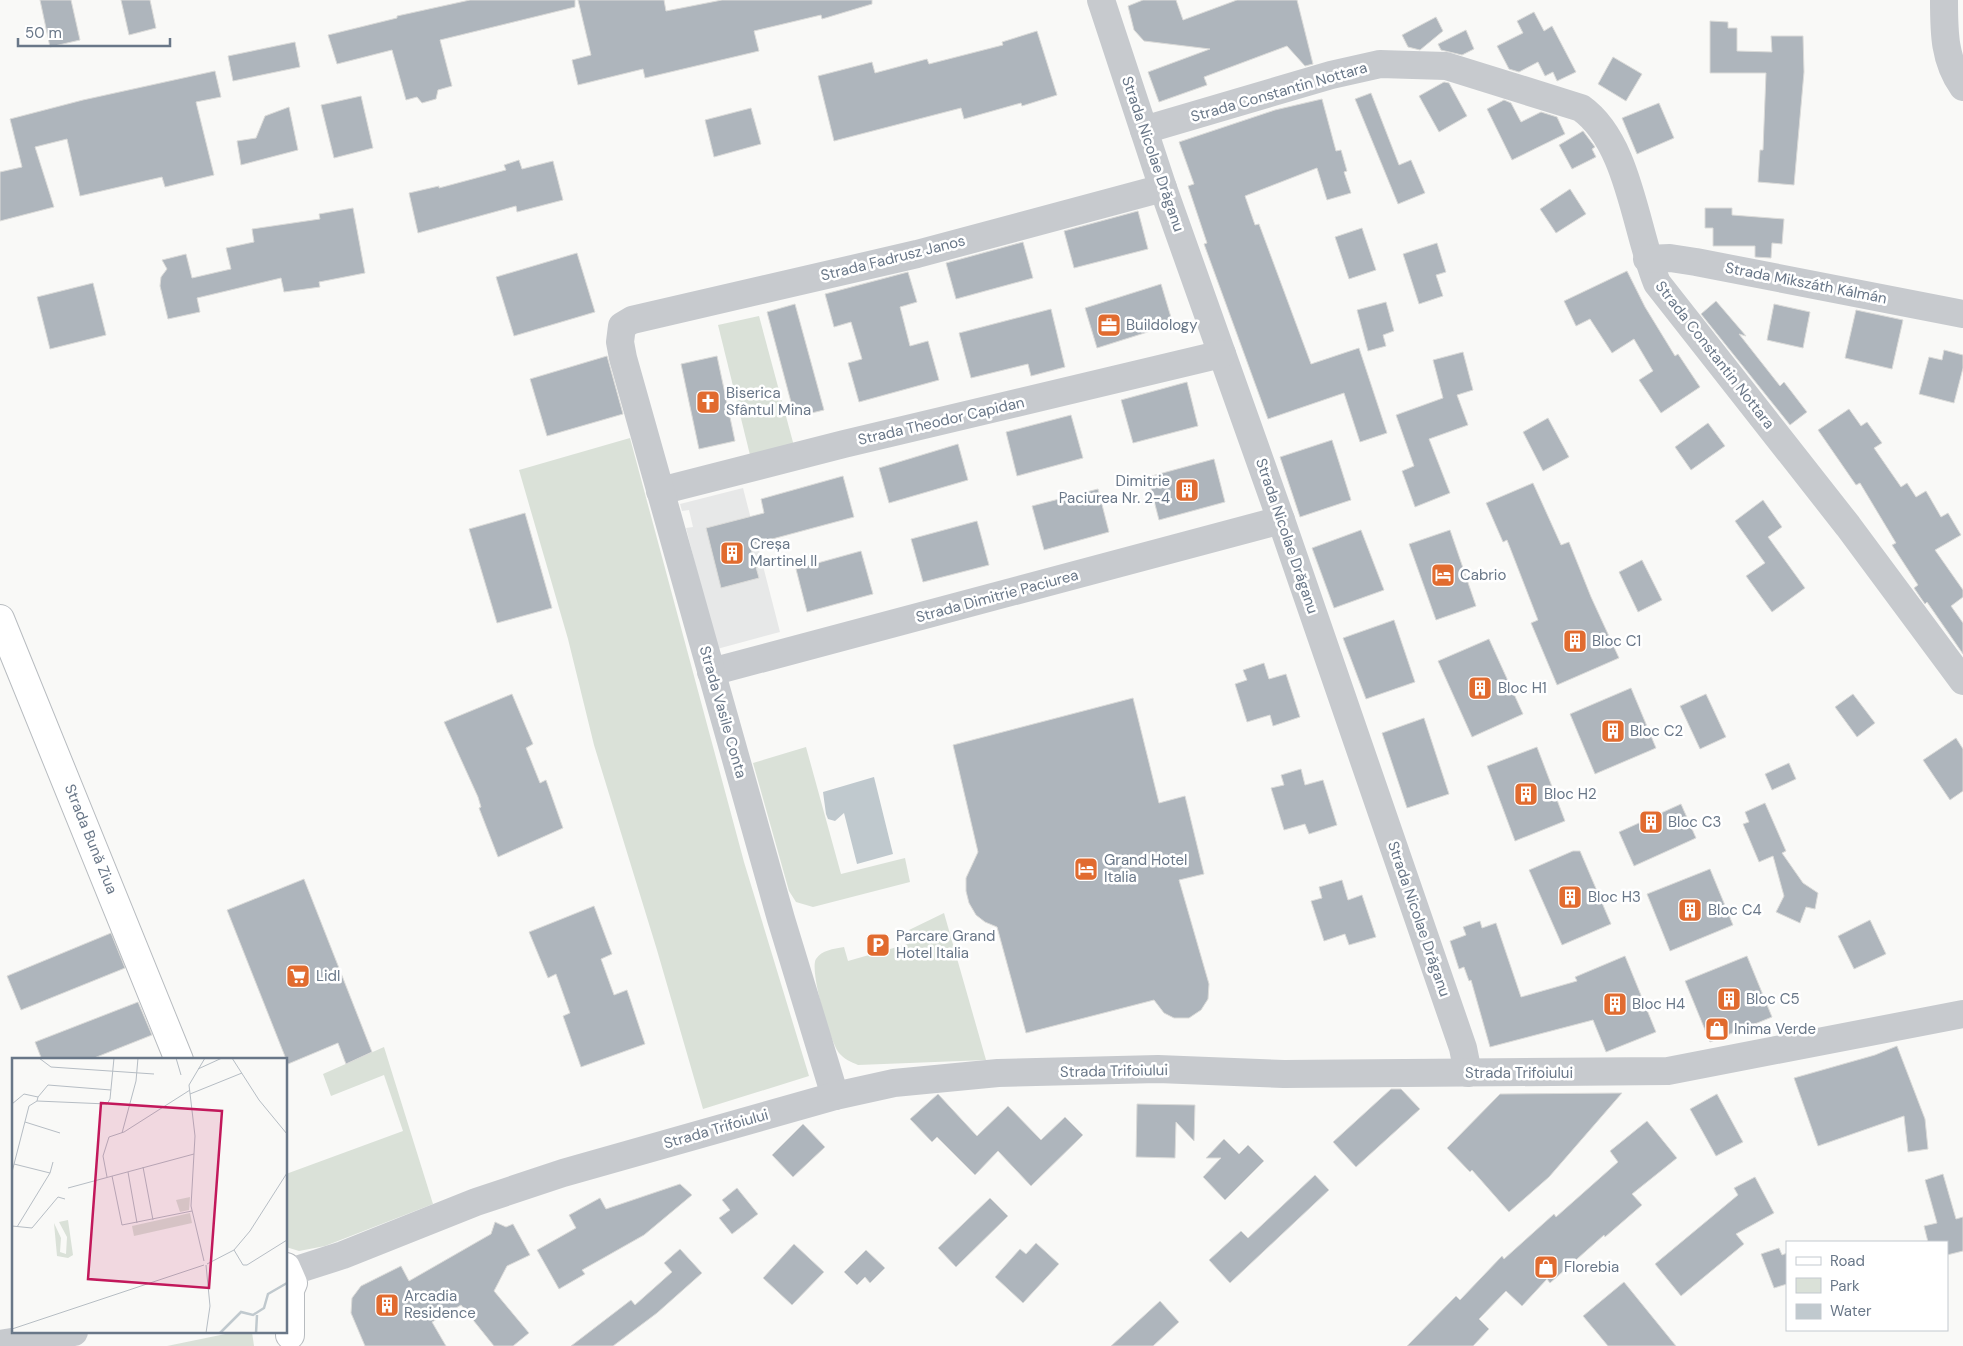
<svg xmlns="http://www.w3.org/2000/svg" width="1963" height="1346" viewBox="0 0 1963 1346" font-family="'DM Sans',sans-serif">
<rect width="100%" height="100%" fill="#f9f9f7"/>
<polygon fill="#e7e8e8" points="743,488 780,632 717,649 686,528 693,527 689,510 682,511 680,504"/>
<g fill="#dae1d8">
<polygon points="759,316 794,446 750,455 718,325"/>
<polygon points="630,438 744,862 809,1076 703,1109 657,950 594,745 568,639 519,470"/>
<polygon points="806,747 841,874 905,858 910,882 813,907 796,902 789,891 753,763"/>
<path d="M944 913 986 1060 858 1065C851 1062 844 1059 839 1053 830 1042 809 970 816 959 822 950 833 949 844 947L848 961 911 943 909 930Z"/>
<polygon points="384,1047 433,1204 325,1246 299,1251 286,1247 286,1174 403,1131 384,1075 331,1096 323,1074"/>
<polygon points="235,1332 252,1332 254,1346 167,1346"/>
</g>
<polygon fill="#c0c9ce" points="874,777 893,854 857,864 844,813 835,821 828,819 826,814 823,792"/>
<g fill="#aeb5bc" stroke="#dbdbd9">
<polygon points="40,0 71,0 80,40 50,47"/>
<polygon points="121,0 150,0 156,28 129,35"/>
<polygon points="470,0 575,0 575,7 440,40 452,86 438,90 436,99 422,103 417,97 406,100 392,50 337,64 328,35 397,18 397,16"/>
<polygon points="578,0 664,0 666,11 722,0 872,0 872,4 822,19 821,15 754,31 759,51 645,78 643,69 578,85 572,60 591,55"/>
<polygon points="1143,0 1176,0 1183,20 1237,0 1297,0 1313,64 1305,66 1287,46 1204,77 1207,85 1159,102 1148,72 1210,49 1144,41 1134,30 1128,6"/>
<polygon points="1534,12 1544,31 1552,26 1576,72 1557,81 1553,72 1545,76 1538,62 1519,72 1509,69 1497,46 1523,33 1517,21"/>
<polygon points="1436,17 1443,31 1420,50 1408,47 1402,35"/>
<polygon points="1710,21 1728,22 1728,28 1737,28 1737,51 1772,52 1771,36 1803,36 1804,72 1794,185 1758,182 1760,150 1763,150 1766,73 1710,73"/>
<polygon points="1466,30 1474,49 1462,55 1441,50 1438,44"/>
<polygon points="1037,31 1057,95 1022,106 1021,103 964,119 961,108 834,141 818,76 872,62 875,73 927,59 929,64 1003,45 1002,42"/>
<polygon points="295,42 300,67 233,81 228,56"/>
<polygon points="1613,57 1642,74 1626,101 1598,84"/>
<polygon points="215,71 221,97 196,102 214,175 165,187 162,177 80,196 67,139 35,147 54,207 0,221 0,172 22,167 10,119 83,100"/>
<polygon points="1444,82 1449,83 1467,116 1439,132 1419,96"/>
<polygon points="1371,93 1399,165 1411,160 1425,193 1398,204 1355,99"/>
<polygon points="361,96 373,148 334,158 321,105"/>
<polygon points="1322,99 1336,151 1341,150 1347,171 1344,172 1351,193 1327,200 1317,168 1245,196 1255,225 1259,224 1311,364 1359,348 1387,433 1360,442 1344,393 1268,419 1204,244 1207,243 1188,186 1194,184 1179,142 1275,110"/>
<polygon points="1504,100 1511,103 1521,122 1541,112 1557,117 1565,134 1512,160 1487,109"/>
<polygon points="1659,103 1674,138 1637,154 1622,118"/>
<polygon points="289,107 298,150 241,165 237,141 256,138 265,116"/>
<polygon points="751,108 761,144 714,157 705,120"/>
<polygon points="1583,131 1595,147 1592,149 1596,157 1572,169 1559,145"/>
<polygon points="519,160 522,169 553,161 563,200 517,212 516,206 418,233 409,193 439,186 439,188 506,170 504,165"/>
<polygon points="1570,189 1586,214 1556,233 1540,209"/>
<polygon points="353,208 365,273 319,282 320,287 284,292 281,278 197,298 200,312 168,319 160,286 161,277 167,269 162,260 186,254 192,278 231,269 226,248 254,242 252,229 320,219 319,214"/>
<polygon points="1705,208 1732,208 1732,215 1784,219 1782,244 1772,243 1771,258 1755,257 1755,246 1713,246 1713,228 1705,228"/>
<polygon points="1138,211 1148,249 1074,268 1064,231"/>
<polygon points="1362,228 1376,270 1349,279 1335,237"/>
<polygon points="1023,242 1033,278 956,299 946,263"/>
<polygon points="1437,243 1446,272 1436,275 1443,296 1419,304 1403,254"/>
<polygon points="577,253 595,312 514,336 496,277"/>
<polygon points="1627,271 1645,307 1675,356 1678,354 1700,387 1661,413 1639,380 1653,371 1634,339 1612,353 1590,319 1576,326 1564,301"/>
<polygon points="908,272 917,302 900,307 910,346 928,341 939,380 859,402 848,363 862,359 851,322 834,327 825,294"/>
<polygon points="93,283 106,335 50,349 37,297"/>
<polygon points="1161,284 1173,324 1097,348 1085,308"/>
<polygon points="1716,301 1746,336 1739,334 1780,386 1784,382 1807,412 1790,425 1701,314"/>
<polygon points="1386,302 1394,331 1383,335 1386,346 1368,351 1357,310"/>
<polygon points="795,304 824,410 795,417 767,312"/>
<polygon points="1774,304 1810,312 1803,348 1767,340"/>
<polygon points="1051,309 1065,367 1031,376 1028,364 971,378 959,333"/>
<polygon points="1856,310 1903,320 1892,369 1845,358"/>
<polygon points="1944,350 1963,355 1963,368 1954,403 1919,394 1929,357 1942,360"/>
<polygon points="1463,352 1473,390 1457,395 1468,425 1429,439 1450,493 1415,507 1402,471 1414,466 1396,415 1443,398 1433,360"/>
<polygon points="607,356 623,414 547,436 530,379"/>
<polygon points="717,356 735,441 699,449 681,364"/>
<polygon points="1187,382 1198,426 1133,443 1121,400"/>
<polygon points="1849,409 1861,426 1867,422 1882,443 1874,448 1901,487 1907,483 1916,497 1926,491 1941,517 1948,513 1961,535 1935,550 1963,590 1963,597 1951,606 1963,623 1963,654 1927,602 1925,604 1914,588 1918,585 1892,545 1896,543 1860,483 1856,485 1818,430"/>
<polygon points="1071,415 1083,458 1017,476 1006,432"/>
<polygon points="1548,418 1569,457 1543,471 1523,432"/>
<polygon points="1708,423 1725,446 1691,470 1675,447"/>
<polygon points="1332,440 1351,500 1300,517 1280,457"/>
<polygon points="958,444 968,480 889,503 879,468"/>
<polygon points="1214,459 1225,502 1159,520 1148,477"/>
<polygon points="843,476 854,517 750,545 759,578 721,588 706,528 764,513 761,499"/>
<polygon points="1533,483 1561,545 1569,542 1591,597 1619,658 1557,685 1531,623 1538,620 1507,540 1503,542 1486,503"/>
<polygon points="1098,489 1109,532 1044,550 1032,506"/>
<polygon points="1763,500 1782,527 1768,537 1805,588 1772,612 1746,576 1765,563 1735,521"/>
<polygon points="525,513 552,608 497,623 469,529"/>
<polygon points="977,521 989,565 923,582 911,539"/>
<polygon points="1361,530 1384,590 1334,608 1312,548"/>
<polygon points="1450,530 1476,606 1436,620 1409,544"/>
<polygon points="861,551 873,594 807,612 796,569"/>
<polygon points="1642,560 1662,600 1638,612 1619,572"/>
<polygon points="1394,620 1415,682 1366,699 1343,638"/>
<polygon points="1489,639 1523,714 1472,737 1438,661"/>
<polygon points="1264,663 1269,679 1286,674 1300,717 1273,726 1270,715 1247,722 1235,684 1247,680 1243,670"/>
<polygon points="1631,688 1656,748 1595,774 1570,714"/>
<polygon points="512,694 533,744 526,748 540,783 546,780 563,828 498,857 479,808 481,807 478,797 444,722"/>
<polygon points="1706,694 1726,737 1700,749 1680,706"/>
<polygon points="1853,694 1875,723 1857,737 1835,707"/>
<polygon points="1133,698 1159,803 1185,796 1204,874 1179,880 1209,984 1208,999 1201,1010 1189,1018 1174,1018 1164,1013 1154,1000 1026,1033 997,927 985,922 976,915 969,903 966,891 966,878 978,852 953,745"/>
<polygon points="1424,718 1449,794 1407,808 1382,733"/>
<polygon points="1956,738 1963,749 1963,791 1950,800 1923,760"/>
<polygon points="1537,747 1565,821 1515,841 1487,766"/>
<polygon points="1789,763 1796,779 1772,790 1765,774"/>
<polygon points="1301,769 1305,785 1323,780 1337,825 1309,834 1305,824 1284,830 1271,788 1284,785 1281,775"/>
<polygon points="1765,803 1786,851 1782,853 1803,883 1818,893 1815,909 1806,907 1800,923 1776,912 1784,896 1773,856 1759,862 1743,824 1749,822 1745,812"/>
<polygon points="1681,804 1696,838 1634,866 1619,832"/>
<polygon points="1573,851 1580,851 1611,924 1562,945 1529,870"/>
<polygon points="1710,869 1733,925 1670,951 1647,894"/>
<polygon points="304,879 372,1052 346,1064 338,1043 288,1064 227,910"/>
<polygon points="1342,880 1348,900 1362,895 1376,937 1349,945 1345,934 1324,941 1311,901 1322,898 1319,887"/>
<polygon points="594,906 612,954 601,959 614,995 627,990 645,1044 581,1067 563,1016 570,1013 556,974 548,978 529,932"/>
<polygon points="1870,920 1886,954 1854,969 1838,936"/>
<polygon points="1480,921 1482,928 1496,923 1521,997 1577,981 1575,977 1625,956 1656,1032 1606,1052 1593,1020 1490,1047 1471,980 1469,981 1464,967 1459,969 1450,941 1466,935 1463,927"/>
<polygon points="111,933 125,968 21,1010 7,976"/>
<polygon points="1747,956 1772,1017 1710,1042 1685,981"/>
<polygon points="138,1002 152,1035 89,1060 42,1060 35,1042"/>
<polygon points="1897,1046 1925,1119 1928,1149 1908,1152 1904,1116 1818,1146 1794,1078 1875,1055"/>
<polygon points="1391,1089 1401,1089 1420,1109 1356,1167 1333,1142"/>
<polygon points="1622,1093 1549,1177 1509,1212 1472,1170 1470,1172 1447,1148 1500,1094"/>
<polygon points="938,1094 977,1136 1008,1106 1041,1140 1065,1117 1083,1135 1031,1186 998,1151 975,1175 937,1137 932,1142 910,1119"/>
<polygon points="1717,1094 1743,1142 1716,1156 1690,1109"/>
<polygon points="1137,1104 1195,1105 1194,1141 1176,1122 1175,1158 1136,1157"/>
<polygon points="1647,1121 1677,1158 1632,1194 1642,1205 1605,1237 1604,1235 1550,1283 1547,1279 1522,1306 1506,1291 1479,1319 1489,1329 1473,1346 1407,1346 1456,1296 1460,1300 1502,1256 1504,1259 1554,1214 1556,1217 1618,1162 1610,1151"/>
<polygon points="803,1124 825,1147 793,1177 772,1155"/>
<polygon points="1224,1139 1239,1154 1248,1145 1264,1161 1225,1200 1203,1177 1221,1158 1206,1158"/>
<polygon points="1943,1174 1956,1219 1963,1217 1963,1251 1947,1255 1947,1242 1928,1242 1924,1226 1937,1223 1925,1180"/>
<polygon points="1315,1175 1329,1190 1230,1283 1209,1260 1241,1231 1248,1238"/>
<polygon points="1755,1177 1774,1213 1736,1234 1744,1244 1681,1296 1655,1264 1738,1195 1734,1188"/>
<polygon points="680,1184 692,1195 644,1235 582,1270 585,1274 559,1289 537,1250 576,1228 569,1215 600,1198 606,1209"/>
<polygon points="737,1188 758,1214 732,1234 719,1218 730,1210 722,1200"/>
<polygon points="990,1198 1008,1216 956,1267 938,1248"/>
<polygon points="495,1222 506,1227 513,1224 530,1255 507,1266 494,1291 529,1333 513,1346 494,1346 461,1305 432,1322 446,1346 365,1346 351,1313 352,1298 361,1286 401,1266 409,1281 491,1234"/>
<polygon points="1036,1243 1059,1264 1023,1303 995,1277 1020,1249 1026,1254"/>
<polygon points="794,1244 824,1272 792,1305 763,1278"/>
<polygon points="1779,1248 1782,1255 1787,1253 1787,1284 1774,1288 1761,1254"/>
<polygon points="680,1249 702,1273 657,1313 613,1346 571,1346 631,1300 635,1305 672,1272 664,1263"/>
<polygon points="866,1250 885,1268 870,1283 865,1277 857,1285 844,1272"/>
<polygon points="1624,1282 1676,1346 1608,1346 1583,1316"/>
<polygon points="1160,1301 1179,1322 1153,1346 1111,1346"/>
</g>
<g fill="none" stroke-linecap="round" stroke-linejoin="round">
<g stroke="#b8bcc0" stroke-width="30">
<g id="major">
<polyline points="0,619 179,1060"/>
<polyline points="286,1267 293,1283 286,1299"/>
<polyline points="290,1335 290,1295"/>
</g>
</g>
<g stroke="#c7cace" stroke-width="28">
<polyline points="1101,0 1163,188 1281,520 1463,1048 1468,1073"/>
<path d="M1944 0C1944 32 1944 60 1963 87"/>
<path d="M1144 130 1331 75 1380 64 1446 66 1581 108C1629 142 1635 229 1657 283L1848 526 1963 681"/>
<polyline points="1647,259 1670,258 1696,262 1963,314"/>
<polyline points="660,491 844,444 1222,354"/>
<polyline points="711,672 1281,520"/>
<polyline points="835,1096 781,919 623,358 620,342 622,326 632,320 917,254 1163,188"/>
<polyline points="290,1272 343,1255 476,1202 563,1173 835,1096 894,1083 998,1073 1158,1069 1284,1074 1668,1071 1963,1014"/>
<polyline points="0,1344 74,1332"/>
</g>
<use href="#major" stroke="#fff" stroke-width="28"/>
</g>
<defs>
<g id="office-square" transform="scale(1.25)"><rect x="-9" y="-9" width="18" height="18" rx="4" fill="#e16b2f" stroke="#fff"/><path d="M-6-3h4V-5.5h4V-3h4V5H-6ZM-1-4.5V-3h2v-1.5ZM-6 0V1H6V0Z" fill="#fff"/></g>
<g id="church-square" transform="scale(1.25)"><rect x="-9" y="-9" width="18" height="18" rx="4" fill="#e16b2f" stroke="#fff"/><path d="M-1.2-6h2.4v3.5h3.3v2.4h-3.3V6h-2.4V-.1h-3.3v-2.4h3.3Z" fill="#fff"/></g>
<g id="building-square" transform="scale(1.25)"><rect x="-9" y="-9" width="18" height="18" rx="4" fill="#e16b2f" stroke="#fff"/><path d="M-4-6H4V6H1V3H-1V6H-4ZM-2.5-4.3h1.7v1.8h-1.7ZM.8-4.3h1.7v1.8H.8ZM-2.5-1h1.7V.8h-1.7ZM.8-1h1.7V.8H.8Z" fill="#fff"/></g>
<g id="hotel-square" transform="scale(1.25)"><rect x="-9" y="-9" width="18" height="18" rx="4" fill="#e16b2f" stroke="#fff"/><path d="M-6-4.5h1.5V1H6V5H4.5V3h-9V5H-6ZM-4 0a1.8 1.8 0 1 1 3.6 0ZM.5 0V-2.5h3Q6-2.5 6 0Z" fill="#fff"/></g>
<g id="parking-square" transform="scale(1.25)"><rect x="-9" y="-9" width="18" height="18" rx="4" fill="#e16b2f" stroke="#fff"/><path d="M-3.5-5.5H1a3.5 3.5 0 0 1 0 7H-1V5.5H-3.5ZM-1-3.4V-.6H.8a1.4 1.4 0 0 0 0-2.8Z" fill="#fff"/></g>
<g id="supermarket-square" transform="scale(1.25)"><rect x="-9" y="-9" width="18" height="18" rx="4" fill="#e16b2f" stroke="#fff"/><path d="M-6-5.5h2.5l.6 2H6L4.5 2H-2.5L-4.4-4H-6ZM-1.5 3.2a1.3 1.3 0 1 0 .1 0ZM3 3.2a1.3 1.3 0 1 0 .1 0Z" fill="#fff"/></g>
<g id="shop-square" transform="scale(1.25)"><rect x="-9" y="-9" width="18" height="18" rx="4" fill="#e16b2f" stroke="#fff"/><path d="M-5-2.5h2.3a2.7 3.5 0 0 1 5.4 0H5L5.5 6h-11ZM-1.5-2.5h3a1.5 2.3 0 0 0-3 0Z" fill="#fff"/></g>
</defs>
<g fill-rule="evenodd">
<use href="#office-square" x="1109" y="325"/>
<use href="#church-square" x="708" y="402"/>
<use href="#building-square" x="1187" y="490"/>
<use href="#building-square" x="732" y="553"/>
<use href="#hotel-square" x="1443" y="575"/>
<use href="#building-square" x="1575" y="641"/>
<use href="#building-square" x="1480" y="688"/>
<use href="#building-square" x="1613" y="731"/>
<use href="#building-square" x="1526" y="794"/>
<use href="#building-square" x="1651" y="822"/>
<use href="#hotel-square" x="1086" y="869"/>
<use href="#building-square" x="1570" y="897"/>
<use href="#building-square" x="1690" y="910"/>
<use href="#parking-square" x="878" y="945"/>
<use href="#supermarket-square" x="298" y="976"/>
<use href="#building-square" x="1729" y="999"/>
<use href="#building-square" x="1615" y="1004"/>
<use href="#shop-square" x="1717" y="1029"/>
<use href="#shop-square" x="1546" y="1267"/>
<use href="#building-square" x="387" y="1305"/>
</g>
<g text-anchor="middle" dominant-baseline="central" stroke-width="5" stroke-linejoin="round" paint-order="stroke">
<g font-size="15" fill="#697788" stroke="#fff">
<text transform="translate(1279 92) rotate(-16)">Strada Constantin Nottara</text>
<text transform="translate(1153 154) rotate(71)">Strada Nicolae Drăganu</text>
<text transform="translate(893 258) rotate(-14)">Strada Fadrusz Janos</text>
<text transform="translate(1806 283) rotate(11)">Strada Mikszáth Kálmán</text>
<text transform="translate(1715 355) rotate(52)">Strada Constantin Nottara</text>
<text transform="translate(941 421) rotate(-13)">Strada Theodor Capidan</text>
<text transform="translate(1287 536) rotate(71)">Strada Nicolae Drăganu</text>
<text transform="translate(997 596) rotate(-15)">Strada Dimitrie Paciurea</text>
<text transform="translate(723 712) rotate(74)">Strada Vasile Conta</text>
<text transform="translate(91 839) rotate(68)">Strada Bună Ziua</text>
<text transform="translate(1419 919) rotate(71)">Strada Nicolae Drăganu</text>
<text transform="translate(1114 1071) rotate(-1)">Strada Trifoiului</text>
<text x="1519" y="1073">Strada Trifoiului</text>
<text transform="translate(716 1129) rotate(-16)">Strada Trifoiului</text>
</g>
<g font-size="15" fill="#697788" stroke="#fff" text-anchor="start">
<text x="1126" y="325">Buildology</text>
<text x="726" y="393">Biserica<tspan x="726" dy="17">Sfântul Mina</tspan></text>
<text x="1170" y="481" text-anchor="end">Dimitrie<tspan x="1170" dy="17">Paciurea Nr. 2-4</tspan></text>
<text x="750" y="544">Creșa<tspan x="750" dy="17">Martinel II</tspan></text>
<text x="1460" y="575">Cabrio</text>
<text x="1592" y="641">Bloc C1</text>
<text x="1498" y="688">Bloc H1</text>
<text x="1630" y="731">Bloc C2</text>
<text x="1544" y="794">Bloc H2</text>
<text x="1668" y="822">Bloc C3</text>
<text x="1104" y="860">Grand Hotel<tspan x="1104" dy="17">Italia</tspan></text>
<text x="1588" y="897">Bloc H3</text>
<text x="1708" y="910">Bloc C4</text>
<text x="896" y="936">Parcare Grand<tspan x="896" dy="17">Hotel Italia</tspan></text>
<text x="316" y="976">Lidl</text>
<text x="1746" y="999">Bloc C5</text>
<text x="1632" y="1004">Bloc H4</text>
<text x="1734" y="1029">Inima Verde</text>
<text x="1564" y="1267">Florebia</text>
<text x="404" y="1296">Arcadia<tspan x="404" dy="17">Residence</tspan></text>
</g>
</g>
<g transform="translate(12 1058)">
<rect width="275" height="275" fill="#f9f9f7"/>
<path d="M178 139 177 152 168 154 164 142ZM178 155 180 165 122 178 120 168ZM56 162 61 197 56 200 45 198 42 165 49 180 48 194 54 196 55 179 47 164Z" fill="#dae1d8"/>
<path fill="none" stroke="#c0c9ce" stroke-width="2.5" d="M208 275 229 254 241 257 252 250 256 236 275 225M244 275 245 257"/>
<path fill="none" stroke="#b6bdc4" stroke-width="1" d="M27 0 39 9 142 16M164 0 169 17M220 0 247 42 275 76M186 11 210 0M178 36 230 15M26 39 25 43 95 46 98 41 102 0M26 39 36 27 99 32M0 46 12 36 26 39M13 64 48 75M110 75 124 23 126 0M2 106 38 115 41 104M131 109 141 162M0 114 17 48 25 43M116 114 125 165M100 118 110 167 180 153M95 119 91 98 97 79 112 74 178 32M56 130 182 96M0 168 20 170 46 139 53 141M5 169 38 115M222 192 231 207H235L275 182M192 203 179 148 183 78 177 27 193 0M195 206 222 192 238 173 275 115M0 271 192 207M194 275 198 248 194 207"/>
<path fill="#c2185b" fill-opacity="0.15" stroke="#c2185b" stroke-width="2.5" d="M89 45 210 53 197 230 76 221Z"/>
<rect width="275" height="275" fill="none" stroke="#697788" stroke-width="2.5"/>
</g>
<rect x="1786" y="1241" width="162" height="90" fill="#ffffff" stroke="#c3c9cf"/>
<rect x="1796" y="1257" width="25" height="8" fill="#ffffff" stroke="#c3c9cf"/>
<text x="1830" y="1266" font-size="15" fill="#697788">Road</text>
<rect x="1796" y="1278" width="25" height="15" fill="#dae1d8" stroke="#c3c9cf"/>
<text x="1830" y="1291" font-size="15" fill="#697788">Park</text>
<rect x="1796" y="1304" width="25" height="15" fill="#c0c9ce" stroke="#c3c9cf"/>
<text x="1830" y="1316" font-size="15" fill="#697788">Water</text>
<path d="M18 38v8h152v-8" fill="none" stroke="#697788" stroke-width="2.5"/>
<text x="25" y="38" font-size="15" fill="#697788" stroke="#ffffff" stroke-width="4" paint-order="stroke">50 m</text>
</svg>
